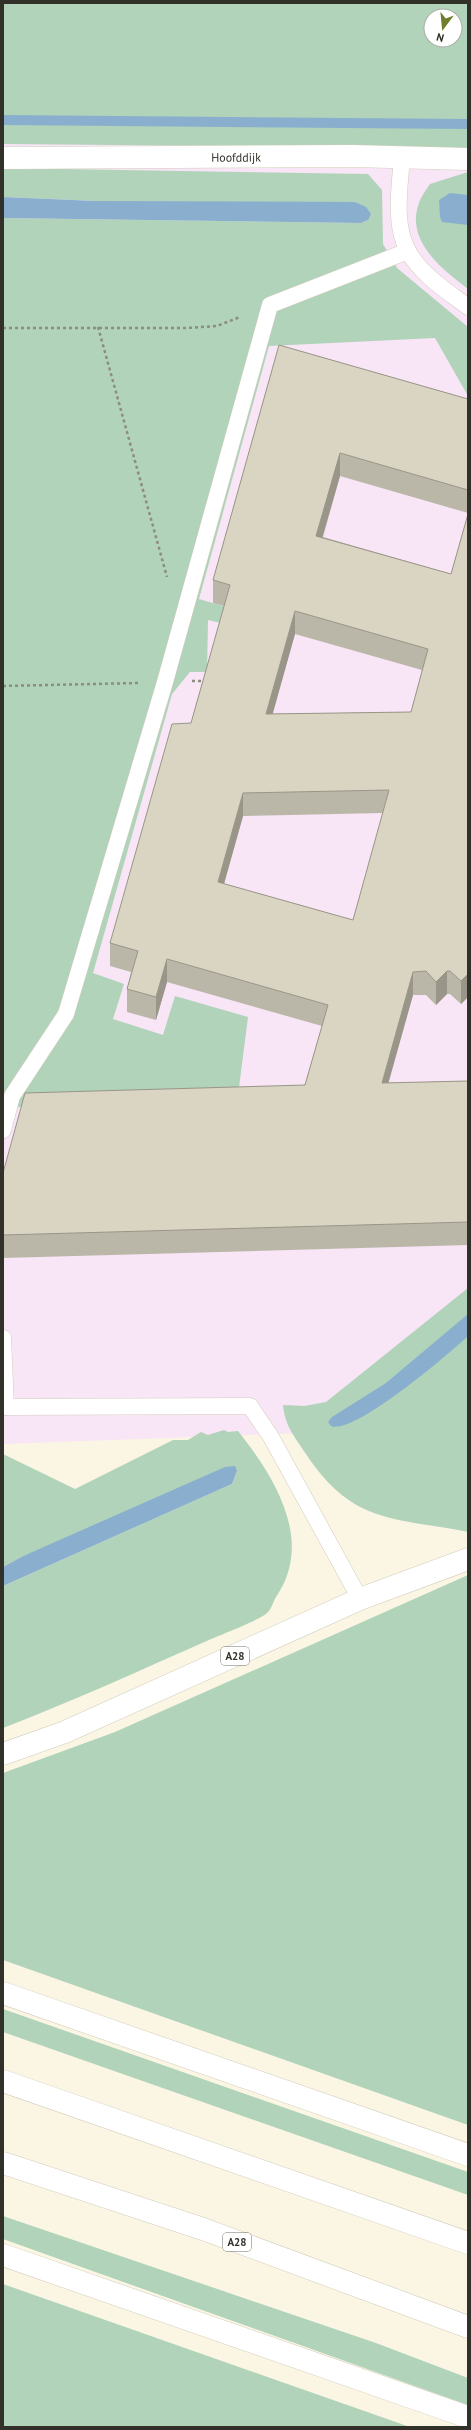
<svg xmlns="http://www.w3.org/2000/svg" width="471" height="2430" viewBox="0 0 471 2430" font-family="'PT Sans',sans-serif">
<rect width="100%" height="100%" fill="#fbf6e4"/>
<path fill="#f8e5f6" fill-rule="evenodd" d="M3 3H468V1427L3 1444ZM431 16H455V40H431Z"/>
<g fill="#b0d3ba" fill-rule="evenodd">
<path d="M3 3H468V148L3 144ZM431 16H455V40H431Z"/>
<polygon points="3,168 368,174 382,190 383,244 397,268 468,327 468,422 462,420 468,396 435,338 269,346 199,599 230,608 225,624 208,620 207,672 190,672 172,694 93,973 124,984 113,1019 163,1035 175,996 248,1017 238,1095 18,1107 3,1142 3,218 361,223 368,220 96,201 3,197"/>
<path d="M468 172V289C442 269 405 241 419 203 421 197 426 190 430 184Z"/>
<path d="M468 1288V1532C394 1517 353 1525 306 1454 294 1436 285 1426 283 1405L304 1406 326 1402Z"/>
<path d="M224 1430 228 1432 238 1431C274 1476 315 1541 276 1597 273 1602 271 1610 267 1613 260 1620 220 1635 209 1640 141 1670 73 1701 3 1728V1586L232 1484 237 1471 21 1557 3 1567V1454L75 1489 173 1440H188L201 1432 208 1435Z"/>
<polygon points="468,1575 468,2125 3,1960 3,1773 115,1732"/>
<polygon points="3,2009 468,2172 468,2195 3,2032"/>
<polygon points="3,2216 376,2343 468,2378 468,2405 3,2239"/>
<polygon points="3,2284 410,2427 3,2427"/>
</g>
<g fill="#8aafce">
<polygon points="450,193 468,195 468,225 442,222 440,217 439,200"/>
<polygon points="3,197 96,201 355,202 366,207 371,214 368,220 361,223 3,218"/>
<path d="M468 1314V1336C450 1353 353 1436 331 1426L328 1422 332 1417 386 1383Z"/>
<polygon points="235,1466 237,1471 232,1484 3,1586 3,1567 21,1557 225,1467"/>
</g>
<g fill="none" stroke-linecap="round" stroke-linejoin="round">
<polyline stroke="#8aafce" stroke-width="10" points="3,120 468,124"/>
<g stroke="#d2cdbb" stroke-width="17">
<g id="service">
<path d="M402 157C400 186 393 223 408 251 421 275 447 291 468 307"/>
<polyline points="3,1130 12,1096 66,1014 165,682 270,305 408,251"/>
<polyline points="3,1338 6,1407"/>
<polyline points="3,1407 250,1406 271,1437 360,1599"/>
</g>
</g>
<g stroke="#d2cdbb" stroke-width="23">
<g id="minor">
<path id="s1" d="M3 158 352 156 468 159"/>
</g>
</g>
<g stroke="#d2cdbb" stroke-width="23">
<g id="motorway">
<polyline points="3,1754 65,1732 360,1599 468,1559"/>
<polyline points="3,1993 468,2155"/>
<polyline points="3,2081 468,2243"/>
<polyline points="3,2163 203,2229 468,2327"/>
<polyline points="3,2255 468,2417"/>
</g>
</g>
<g stroke="#8e8b7f" stroke-width="2.5" stroke-dasharray="3 3" stroke-linecap="butt">
<polyline points="98,327 167,577"/>
<polyline points="3,328 187,328 217,326 240,317"/>
<polyline points="192,681 205,681"/>
<polyline points="3,686 139,683"/>
</g>
<use href="#service" stroke="#fff" stroke-width="16"/>
<use href="#minor" stroke="#fff" stroke-width="22"/>
<use href="#motorway" stroke="#fff" stroke-width="22"/>
</g>
<path fill="#bbb7a8" fill-rule="evenodd" d="M279 345 468 399V513L340 476 323 537 451 574 468 514V997L461 1004 450 994H447L436 1005 426 995H413L388 1083 468 1081V1245L3 1258V1173L305 1085 322 1026 167 982 156 1020 127 1012V989L131 972 110 966V943L191 723 224 606 213 603V580ZM295 634 422 670 411 712 272 714ZM383 813 353 920 224 884 243 816Z"/>
<g fill="#999588">
<polygon points="340,453 340,476 316,559 316,536"/>
<polygon points="295,611 295,634 266,738 266,714"/>
<polygon points="243,793 243,816 218,905 218,882"/>
<polygon points="167,959 167,982 156,1020 156,997"/>
<polygon points="447,971 447,994 436,1005 436,982"/>
<polygon points="413,972 413,995 382,1106 382,1083"/>
<polygon points="468,974 468,997 461,1004 461,981"/>
</g>
<path fill="#dad5c3" stroke="#999588" fill-rule="evenodd" d="M279 345 468 399V490L340 453 316 536 451 574 468 514V974L461 981 450 971H447L436 982 426 971 413 972 382 1083 468 1081V1222L3 1235V1173L25 1093 305 1085 328 1005 167 959 156 997 127 989 138 951 110 943 172 724 191 723 230 585 213 580ZM295 611 428 649 411 712 266 714ZM389 790 353 920 218 882 243 793Z"/>
<g text-anchor="middle" dominant-baseline="central" stroke-width="3" stroke-linejoin="round" paint-order="stroke">
<g fill="#fff" stroke="#6f6e69" stroke-width="1">
<rect x="221" y="1647" width="28" height="18" rx="3"/>
<rect x="223" y="2233" width="28" height="18" rx="3"/>
</g>
<g font-size="11" font-weight="bold" fill="#313029">
<text x="235" y="1656">A28</text>
<text x="237" y="2242">A28</text>
</g>
<g font-size="12" fill="#313029" stroke="#fff">
<text stroke="none"><textPath href="#s1" startOffset="233">Hoofddijk</textPath></text>
</g>
</g>
<rect width="471" height="2430" fill="none" stroke="#313029" stroke-width="8"/>
<g transform="translate(443 28) rotate(196)"><circle r="19" fill="#ffffff" stroke="#adaca9"/>
<path d="M0-3L7 15L0 10L-7 15Z" fill="#6e7e2d"/>
<text y="-6" font-size="11" font-weight="bold" text-anchor="middle" fill="#313029">N</text>
</g>
</svg>
